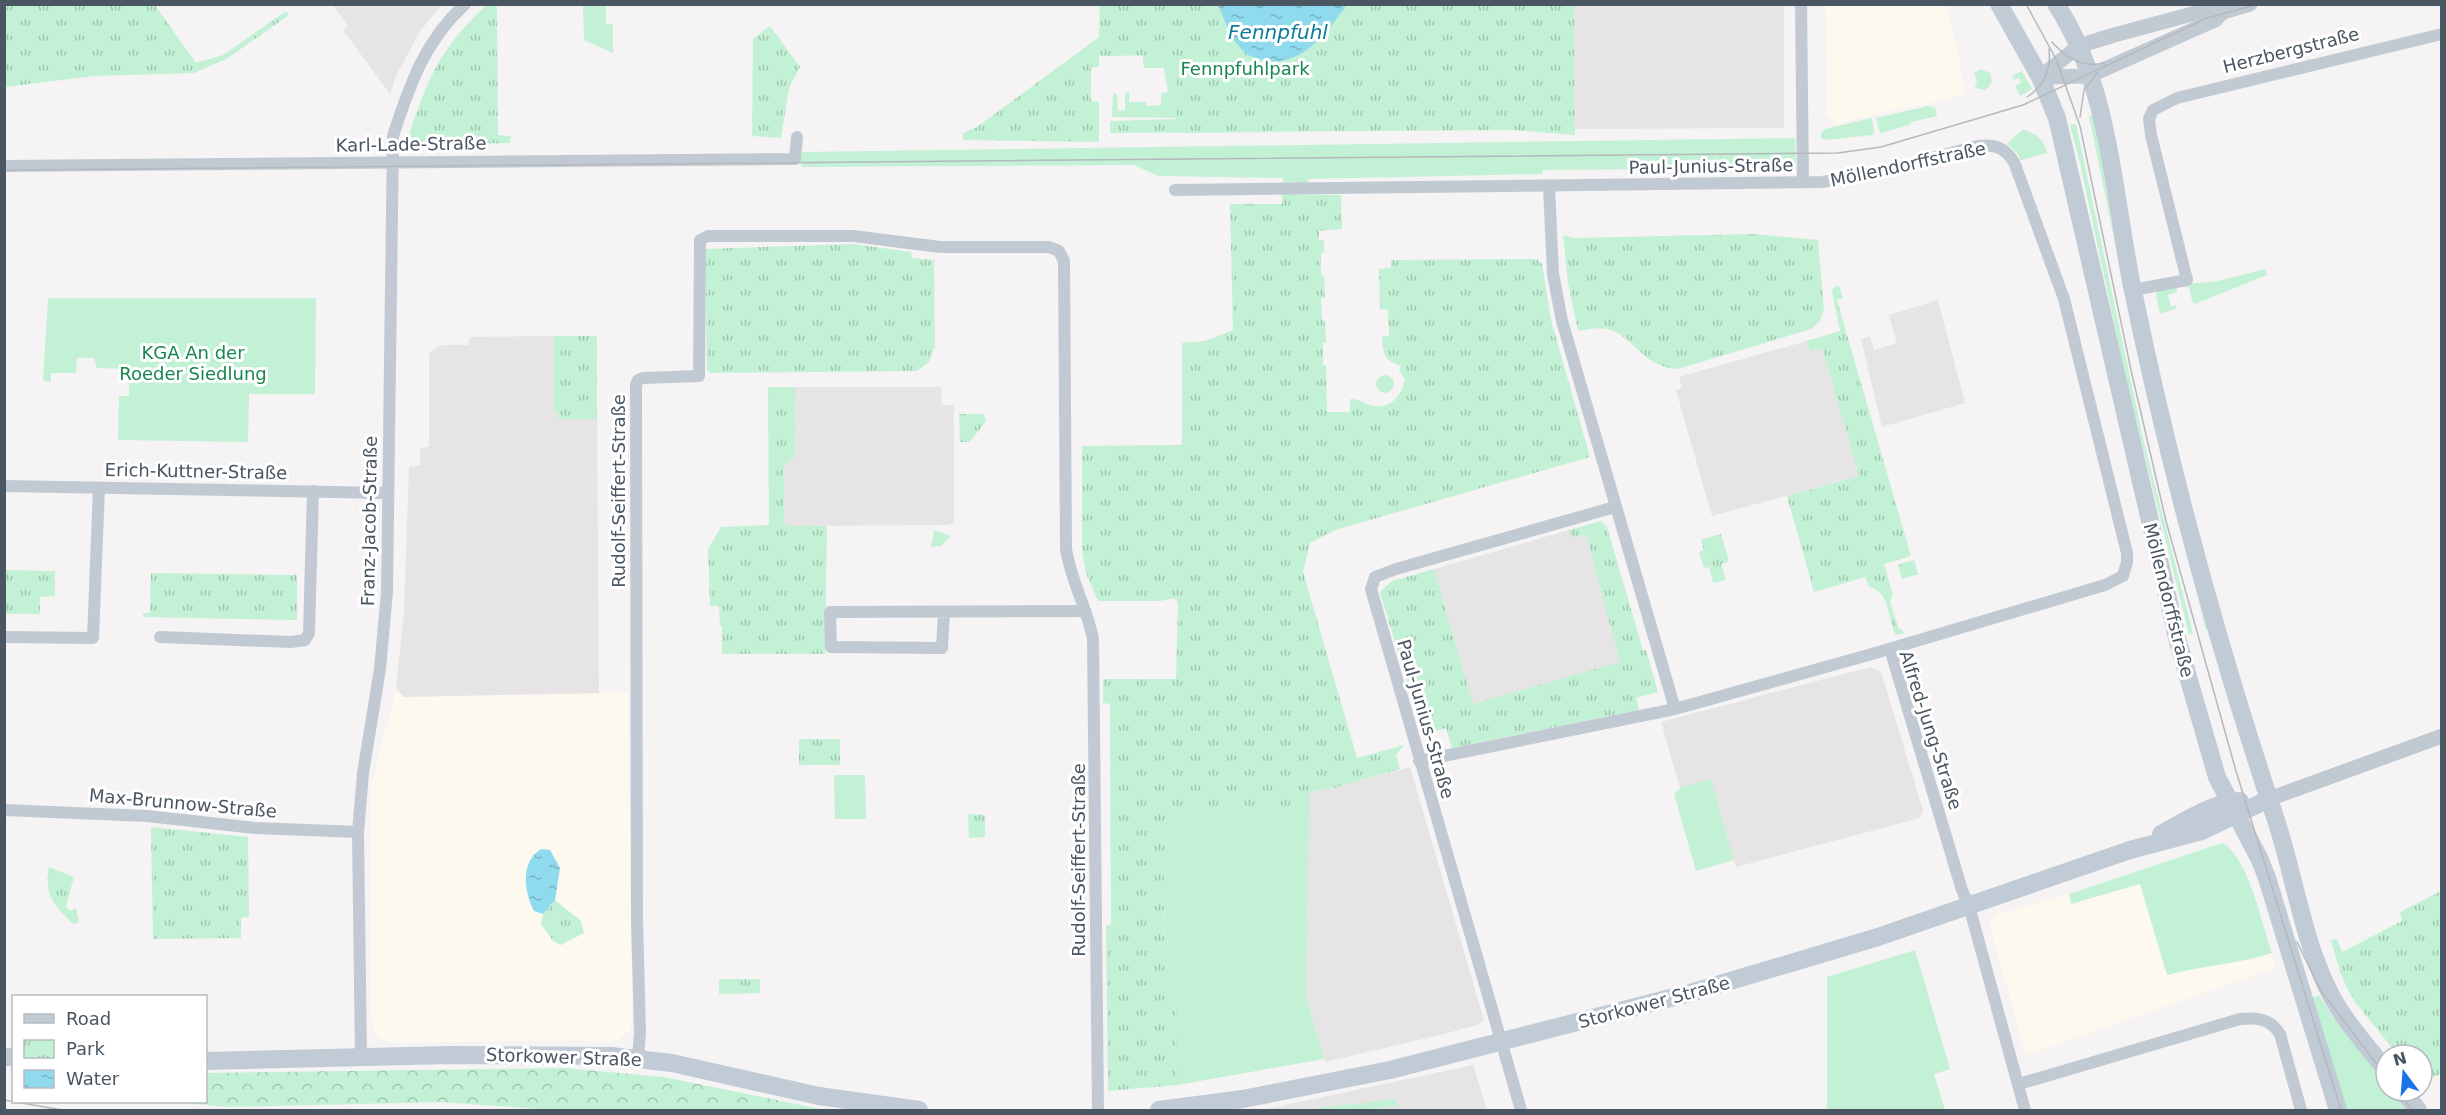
<svg xmlns="http://www.w3.org/2000/svg" width="2446" height="1115" viewBox="0 0 2446 1115" font-family="'DejaVu Sans',sans-serif">
<defs>
<pattern id="forest-crowns" width="20" height="18" patternUnits="userSpaceOnUse" patternTransform="scale(1.5)"><rect width="20" height="18" fill="#c3f1d5"/><path d="M2 6a3 3 0 1 1 6 0M12 15a3 3 0 1 1 6 0" fill="none" stroke="#a0c6b0"/></pattern>
<pattern id="park-tufts" width="24" height="20" patternUnits="userSpaceOnUse" patternTransform="scale(1.5)"><rect width="24" height="20" fill="#c3f1d5"/><path d="M3 7l-1-3M5 7V3M7 7l1-3M15 17l-1-3M17 17v-4M19 17l1-3" fill="none" stroke="#a0c6b0"/></pattern>
<pattern id="water-ripples" width="26" height="14" patternUnits="userSpaceOnUse" patternTransform="scale(1.5)"><rect width="26" height="14" fill="#90daee"/><path d="M2 4q2-2 4 0t4 0M15 11q2-2 4 0t4 0" fill="none" stroke="#78b4c4"/></pattern>
</defs>
<rect width="100%" height="100%" fill="#f5f3f3"/>
<g fill="#fdf9ef">
<polygon points="1826,5 1946,5 1958,53 1965,95 1837,123 1827,115"/>
<polygon points="396,689 404,697 628,693 632,1024 630,1031 619,1040 612,1042 563,1040 395,1043 380,1039 375,1034 371,1019 371,786"/>
<polygon points="2140,884 2167,975 2203,966 2250,960 2272,953 2276,968 2026,1055 1989,924 1996,915 2015,909 2069,894 2072,903"/>
</g>
<g fill="#e6e4e5">
<polygon points="333,5 442,5 421,30 397,74 390,94 343,30 348,26"/>
<polygon points="1574,5 1784,5 1784,128 1575,129"/>
<polygon points="1938,300 1965,403 1882,427 1861,339 1870,336 1874,350 1897,343 1889,315"/>
<polygon points="553,336 554,411 558,411 558,418 597,419 599,693 404,697 396,689 404,612 409,467 420,465 420,448 429,447 429,353 442,345 469,345 469,337"/>
<polygon points="1807,341 1810,351 1822,348 1859,476 1712,516 1676,390 1682,388 1679,377"/>
<polygon points="795,387 941,387 942,405 954,405 954,522 949,525 789,526 784,522 784,466 795,456"/>
<polygon points="1569,530 1572,538 1586,534 1621,662 1473,704 1434,569"/>
<polygon points="1871,667 1881,672 1923,810 1920,818 1736,867 1711,779 1680,788 1661,722"/>
<polygon points="1410,767 1484,1020 1480,1024 1444,1034 1325,1062 1306,996 1309,792 1334,788"/>
<polygon points="1473,1065 1487,1110 1262,1110"/>
</g>
<g fill="#c3f1d5">
<polygon points="583,5 606,5 606,24 613,24 613,53 584,40"/>
<polygon points="1139,18 1270,132 1178,133 1176,118 1112,117 1113,93 1117,94 1118,111 1125,110 1125,93 1129,92 1129,102 1146,102 1146,106 1161,105 1161,93 1168,92 1164,68 1144,68"/>
<path d="M1981 69 1990 73C1993 81 1992 85 1985 90L1975 88 1977 80 1974 73Z"/>
<polygon points="2022,71 2032,89 2020,96 2015,86 2021,83 2019,78 2014,80 2012,76"/>
<polygon points="1928,106 1935,108 1937,116 1911,122 1911,124 1882,133 1880,132 1876,118"/>
<path d="M2096 113C2115 288 2166 459 2210 629L2206 630 2141 371 2089 116Z"/>
<polygon points="1872,118 1874,131 1872,135 1827,140 1821,138 1821,133 1825,129"/>
<polygon points="2076,124 2144,443 2193,633 2189,635 2126,379 2080,163 2070,125"/>
<path d="M2023 129C2036 135 2044 138 2047 153L2021 160 2017 153 2007 144Z"/>
<polygon points="1795,138 1796,170 1772,174 1771,168 1543,170 1542,174 1308,179 1307,186 1283,186 1283,178 1158,176 1134,165 801,167 801,152"/>
<polygon points="2265,269 2267,275 2195,304 2192,300 2188,284 2218,281"/>
<polygon points="2176,285 2177,292 2168,295 2171,307 2176,305 2177,308 2160,314 2156,295 2158,289"/>
<polygon points="48,298 316,298 315,394 249,394 248,442 118,440 119,396 129,396 129,369 97,368 94,358 77,358 76,373 51,373 51,382 43,381"/>
<circle cx="1385" cy="384" r="9"/>
<polygon points="834,775 865,775 866,819 835,819"/>
<polygon points="1711,779 1734,860 1696,871 1674,794 1680,788"/>
<polygon points="1180,811 1309,812 1306,996 1324,1059 1177,1085 1177,999 1171,998 1164,974 1165,821"/>
<path d="M2222 843C2247 853 2263 927 2272 953 2237 964 2201 966 2167 975L2140 884 2071 904 2069 894Z"/>
<polygon points="1915,950 1950,1069 1934,1074 1945,1110 1827,1110 1827,977"/>
<polygon points="2319,995 2332,1016 2386,1082 2386,1091 2393,1091 2408,1110 2344,1110 2312,998"/>
<polygon points="1396,1099 1397,1106 1362,1110 1303,1110"/>
</g>
<polygon fill="url(#forest-crowns)" points="564,1068 664,1077 825,1110 551,1110 442,1102 228,1107 172,1102 206,1102 206,1073"/>
<g fill="url(#park-tufts)">
<polygon points="17,4 155,5 196,63 223,55 286,11 289,15 228,58 194,73 94,76 5,87 5,7"/>
<path d="M487 5H496L497 7 498 135 511 136 510 143 409 145C408 133 414 120 418 109 432 67 454 34 487 5Z"/>
<polygon points="1100,5 1574,5 1575,135 1513,130 1110,133 1110,121 1177,119 1177,55 1099,56 1099,67 1091,67 1091,101 1099,102 1099,142 963,140 963,133 977,127 1099,37"/>
<polygon points="770,26 800,67 789,88 781,138 752,136 753,39"/>
<path d="M1282 194 1341 195 1342 229 1319 231V240H1324V253H1321V275L1324 276 1325 298H1321L1322 320 1325 321 1326 343H1323V365H1326L1327 412H1350V399C1361 399 1365 405 1374 406 1392 409 1402 394 1405 379L1399 370 1401 366C1384 360 1383 354 1382 337L1389 336 1388 310 1380 309 1379 269 1391 268V260L1537 259 1542 264 1551 320 1590 457 1335 530 1310 543 1303 572 1357 758 1404 745 1396 755 1400 769 1334 788 1309 792V812L1180 811V821L1165 822 1164 974H1172L1171 998 1177 999V1085L1108 1091 1106 926 1111 925 1110 704 1103 703V679H1176L1178 603 1175 598 1160 601H1098L1086 573 1082 550V446L1182 445V343L1205 341 1233 330 1230 204H1282Z"/>
<path d="M1754 234 1818 240 1824 310 1820 321 1811 329 1678 369C1639 366 1636 336 1607 329 1598 327 1588 329 1578 331L1568 283 1563 235 1573 238Z"/>
<polygon points="854,244 911,252 912,258 934,260 935,346 929,362 917,371 710,373 707,370 705,249"/>
<path d="M1839 286 1843 298 1837 300 1911 556 1884 564 1893 595 1890 602 1898 627 1905 633 1896 635C1887 619 1891 592 1869 587L1865 577 1814 592 1787 496 1859 476 1822 348 1810 351 1807 341 1840 331 1832 292 1834 287Z"/>
<polygon points="553,336 597,336 597,419 558,419 558,412 554,411"/>
<polygon points="768,387 795,387 795,456 784,466 784,522 789,526 827,526 825,654 722,654 722,626 720,625 719,606 710,606 708,549 721,527 769,525"/>
<polygon points="959,414 984,414 986,421 970,442 960,442"/>
<polygon points="1601,521 1607,527 1643,650 1646,650 1658,692 1636,698 1639,710 1452,748 1446,728 1422,734 1380,592 1392,581 1434,569 1473,704 1620,662 1586,534 1572,538 1569,530"/>
<polygon points="934,530 951,536 941,546 931,547"/>
<polygon points="1721,534 1729,561 1721,564 1726,580 1713,583 1709,567 1704,568 1699,552 1704,550 1701,540"/>
<polygon points="1914,560 1918,574 1902,579 1898,565"/>
<polygon points="5,570 55,571 55,596 40,597 40,614 5,614"/>
<polygon points="151,573 297,575 297,620 143,617 143,614 150,612"/>
<rect x="799" y="739" width="41" height="26"/>
<polygon points="968,814 985,815 985,837 969,838"/>
<polygon points="151,827 248,837 249,917 241,918 241,938 153,939"/>
<path d="M49 867 74 877 66 906 70 911 76 909 79 922 73 924C54 904 44 897 49 867Z"/>
<polygon points="2441,891 2441,1074 2422,1081 2422,1055 2398,1055 2355,1002 2347,988 2340,972 2331,940 2337,939 2342,952 2402,921 2400,912"/>
<polygon points="555,900 581,921 584,933 561,945 553,941 541,924 543,914"/>
<polygon points="719,979 760,979 760,993 719,994"/>
</g>
<g fill="url(#water-ripples)">
<path d="M1218 5H1346C1329 31 1303 66 1267 61 1259 59 1247 56 1242 50 1230 37 1225 20 1218 5Z"/>
<path d="M541 849 550 850 560 868 555 900 543 914 534 911C524 892 520 862 541 849Z"/>
</g>
<g fill="none" stroke-linecap="round" stroke-linejoin="round">
<g stroke="#c1cad2" stroke-width="12">
<polyline points="1801,4 1803,182"/>
<polyline points="4,166 795,159 797,137"/>
<polyline points="1549,186 1553,274 1562,321 1675,709"/>
<path d="M1175 190 1822 182 1875 173 1977 146C1995 144 2004 147 2014 162L2064 299 2127 553V562L2123 576 2105 585 1879 652 1675 709 1419 761"/>
<polyline points="2133,290 2187,280 2151,135 2149,119 2153,110 2177,98 2442,34"/>
<polyline points="4,486 388,493"/>
<polyline points="944,613 942,648 831,647 830,612 1085,611"/>
<polyline points="4,637 93,638 99,488"/>
<polyline points="160,637 291,642 305,640 309,633 313,491"/>
<polyline points="1890,649 1962,890 1969,906 2025,1110"/>
<polyline points="4,810 147,816 255,828 358,832"/>
<path d="M361 1058 358 832 363 773 380 669 387 592 393 136C410 84 424 42 465 4"/>
<path d="M638 1058 640 1033 637 920 636 385 638 380 643 378 699 376 700 240 708 236H853L940 247H1049L1059 251 1064 261 1066 549C1071 581 1087 608 1093 639L1098 1110"/>
<path d="M2019 1084 2240 1019C2258 1017 2270 1019 2280 1034L2301 1110"/>
<polyline points="1521,1110 1371,589 1375,577 1396,569 1615,507"/>
</g>
<g stroke="#c1cad2" stroke-width="15">
<polyline points="2040,77 2079,46 2114,35 2207,10 2223,12 2250,4"/>
<polyline points="2040,77 2089,76 2215,20 2223,12"/>
<polyline points="2269,799 2442,736"/>
</g>
<g stroke="#c1cbd6" stroke-width="18">
<polyline points="1999,4 2040,77 2057,118 2178,642 2217,777 2260,860 2267,878 2338,1110"/>
<path d="M2056 4C2111 88 2113 196 2133 291 2170 470 2218 647 2276 820 2294 875 2302 935 2327 987 2341 1018 2365 1043 2386 1070"/>
<path d="M2161 834C2186 821 2211 803 2240 801"/>
<polyline points="4,1057 14,1057"/>
<polyline points="206,1061 450,1055 611,1056 672,1063 819,1096 919,1110"/>
<polyline points="2403,1091 2418,1110"/>
<polyline points="1159,1110 1243,1099 1390,1070 1690,993 1878,937 2130,850 2202,831 2269,799"/>
</g>
<g stroke="#b5b8bd" stroke-width="1.5">
<polyline points="2026,4 2056,59 2080,126 2131,370 2166,521 2236,771 2341,1110"/>
<path d="M2052 42C2066 58 2083 68 2104 63"/>
<path d="M2027 97C2045 85 2051 70 2049 49"/>
<polyline points="2080,117 2084,90 2098,72"/>
<polyline points="4,170 1838,153 1881,147 2023,105 2207,18 2259,4"/>
<polyline points="2297,942 2321,991 2386,1076"/>
<polyline points="2397,1091 2412,1110"/>
<polyline points="4,1100 62,1110"/>
</g>
</g>
<g text-anchor="middle" dominant-baseline="central" stroke-width="6" stroke-linejoin="round" paint-order="stroke">
<g font-size="18" fill="#4a5661" stroke="#fff">
<text transform="translate(2291 50) rotate(-14)">Herzbergstraße</text>
<text transform="translate(411 144) rotate(-1)">Karl-Lade-Straße</text>
<text transform="translate(1908 164) rotate(-12)">Möllendorffstraße</text>
<text transform="translate(1711 166) rotate(-1)">Paul-Junius-Straße</text>
<text transform="translate(196 471) rotate(1)">Erich-Kuttner-Straße</text>
<text transform="translate(618 491) rotate(-90)">Rudolf-Seiffert-Straße</text>
<text transform="translate(369 521) rotate(-89)">Franz-Jacob-Straße</text>
<text transform="translate(2169 600) rotate(76)">Möllendorffstraße</text>
<text transform="translate(1426 719) rotate(74)">Paul-Junius-Straße</text>
<text transform="translate(1931 730) rotate(72)">Alfred-Jung-Straße</text>
<text transform="translate(183 803) rotate(5)">Max-Brunnow-Straße</text>
<text transform="translate(1078 860) rotate(-90)">Rudolf-Seiffert-Straße</text>
<text transform="translate(1654 1002) rotate(-15)">Storkower Straße</text>
<text transform="translate(564 1057) rotate(2)">Storkower Straße</text>
</g>
<g font-size="18" fill="#17864f" stroke="#fff">
<text x="1245" y="68">Fennpfuhlpark</text>
<text x="193" y="352">KGA An der<tspan x="193" dy="21">Roeder Siedlung</tspan></text>
</g>
<g font-size="20" font-style="italic" fill="#0c7c9b" stroke="#fff">
<text x="1278" y="32">Fennpfuhl</text>
</g>
</g>
<rect width="2446" height="1115" fill="none" stroke="#4a5661" stroke-width="12"/>
<rect x="12" y="995" width="195" height="108" fill="#ffffff" stroke="#b7bbc0" stroke-width="1.5"/>
<rect x="24" y="1014" width="30" height="9" fill="#c1cbd6" stroke="#b7bbc0" stroke-width="1.5"/>
<text x="66" y="1025" font-size="18" fill="#4a5661">Road</text>
<rect x="24" y="1040" width="30" height="18" fill="url(#park-tufts)" stroke="#b7bbc0" stroke-width="1.5"/>
<text x="66" y="1055" font-size="18" fill="#4a5661">Park</text>
<rect x="24" y="1070" width="30" height="18" fill="url(#water-ripples)" stroke="#b7bbc0" stroke-width="1.5"/>
<text x="66" y="1085" font-size="18" fill="#4a5661">Water</text>
<g transform="translate(2404 1073) rotate(344)"><circle r="28" fill="#ffffff" stroke="#b7bbc0" stroke-width="1.5"/>
<path d="M0-4.5L10 22L0 15L-10 22Z" fill="#1a73e8"/>
<text y="-9" font-size="16" font-weight="bold" text-anchor="middle" fill="#4a5661">N</text>
</g>
</svg>
